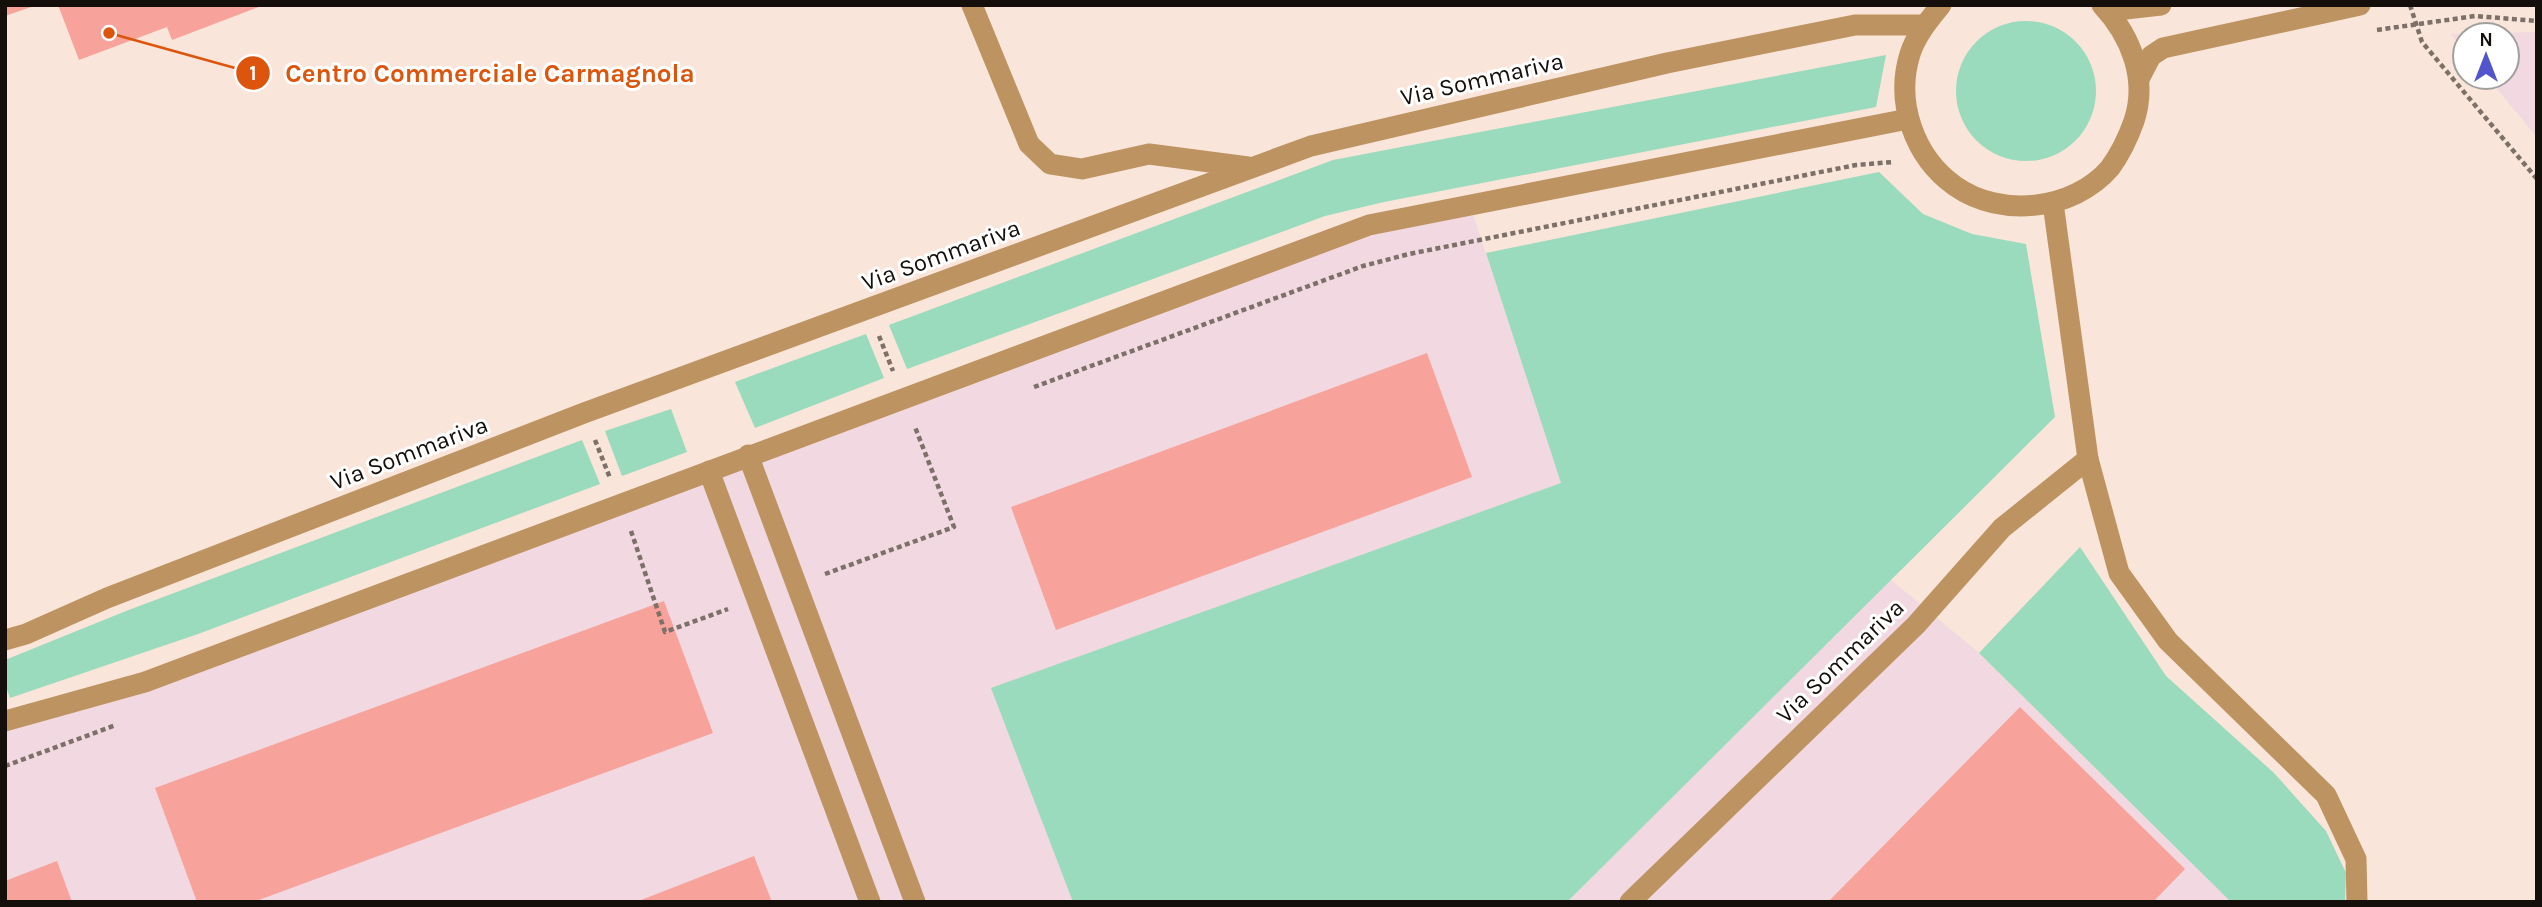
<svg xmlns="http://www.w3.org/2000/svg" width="2542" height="907" viewBox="0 0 2542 907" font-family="Karla,sans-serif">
<rect width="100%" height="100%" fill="#f9e5d9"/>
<g fill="#f1d8e1">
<polygon points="2537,32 2537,137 2487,77 2507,77 2507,35 2465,35 2465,51 2451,34"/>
<polygon points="1470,205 1561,483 992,688 1073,902 5,902 5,721 31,714 1369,225"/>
<polygon points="1890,579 1979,653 2231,902 1567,902"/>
</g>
<g fill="#9adabd">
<circle cx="2026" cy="91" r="70"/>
<polygon points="1886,55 1876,107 1384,202 1325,216 907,369 889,325 1333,160"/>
<polygon points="1879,172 1923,214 1972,234 2026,244 2055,417 1567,902 1073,902 991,688 1561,483 1486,253"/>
<polygon points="866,334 884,378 755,428 735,382"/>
<polygon points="671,409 687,452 622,476 605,431"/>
<polygon points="582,440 600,484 198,634 10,698 5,684 5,660 126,611"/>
<polygon points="2080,547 2166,676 2274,773 2326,831 2346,873 2345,902 2231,902 1979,653"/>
</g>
<g fill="#f7a39b">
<polygon points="5,5 34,5 34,6 5,16"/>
<polygon points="58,5 264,5 172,40 167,27 79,60"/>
<polygon points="1427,353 1472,477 1056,630 1011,507"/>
<polygon points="664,601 713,733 253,902 197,902 155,788"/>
<polygon points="2020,707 2185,869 2153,902 1828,902"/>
<polygon points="754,856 772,902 636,902"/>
<polygon points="57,861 72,902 5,902 5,881"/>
</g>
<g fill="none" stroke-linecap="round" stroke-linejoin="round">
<g stroke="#7c7068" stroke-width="4.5" stroke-dasharray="5 3.5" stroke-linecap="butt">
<polyline points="2410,5 2422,42 2537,179"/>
<polyline points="2377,30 2475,16 2537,21"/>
<polyline points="879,336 893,371"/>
<polyline points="1034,387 1363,266 1409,254 1856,165 1893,162"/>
<polyline points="595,440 610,478"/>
<polyline points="631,531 665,632 728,609"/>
<polyline points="825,574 954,527 915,427"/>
<polyline points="5,766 116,725"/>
</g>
<g stroke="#bd9361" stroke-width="21">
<polyline points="972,5 1029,144 1050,164 1082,169 1149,154 1248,167"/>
<path d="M1941 5C1929 20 1916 35 1910 54 1895 102 1914 157 1955 186 2000 218 2073 211 2110 168 2121 153 2128 138 2134 121 2148 79 2131 36 2102 5"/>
<polyline points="2108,11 2161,5"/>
<polyline points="2139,79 2151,56 2163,48 2360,5"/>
<polyline points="2053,203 2088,459 2119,573 2168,641 2326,795 2356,859 2357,902"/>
<polyline points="748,455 915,902"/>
<polyline points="709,471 870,902"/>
<polyline points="5,640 26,634 107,598 584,413 1311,146 1667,63 1855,25 1924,25"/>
<polyline points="5,721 145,682 1369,225 1908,119"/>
<polyline points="1630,902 1916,625 2002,528 2088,459"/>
</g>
</g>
<g text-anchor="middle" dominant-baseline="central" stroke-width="6" stroke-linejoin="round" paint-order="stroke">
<g font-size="24" fill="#150f0b" stroke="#fff">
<text transform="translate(1482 79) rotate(-13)">Via Sommariva</text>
<text transform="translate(941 255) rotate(-20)">Via Sommariva</text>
<text transform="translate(409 453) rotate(-21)">Via Sommariva</text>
<text transform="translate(1840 661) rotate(-44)">Via Sommariva</text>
</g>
</g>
<path fill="none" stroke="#dd550c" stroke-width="2.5" d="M109 33L253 73"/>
<g fill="#dd550c" stroke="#fff" stroke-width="2.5">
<circle cx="109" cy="33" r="7"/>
<circle cx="253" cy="73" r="18"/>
</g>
<g font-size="21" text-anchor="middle" font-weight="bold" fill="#fff">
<text x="253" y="80">1</text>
</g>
<g font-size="26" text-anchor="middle" font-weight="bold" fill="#dd550c" stroke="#fff" stroke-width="6" stroke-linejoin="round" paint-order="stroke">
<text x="490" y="82">Centro Commerciale Carmagnola</text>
</g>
<rect width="2542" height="907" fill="none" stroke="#150f0b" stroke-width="14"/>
<g transform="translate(2486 56)"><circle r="33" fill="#ffffff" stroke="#a19f9d" stroke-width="2"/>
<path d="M0-5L12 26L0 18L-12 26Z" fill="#5155cb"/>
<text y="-10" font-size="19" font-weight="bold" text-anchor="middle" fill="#150f0b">N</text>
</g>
</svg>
